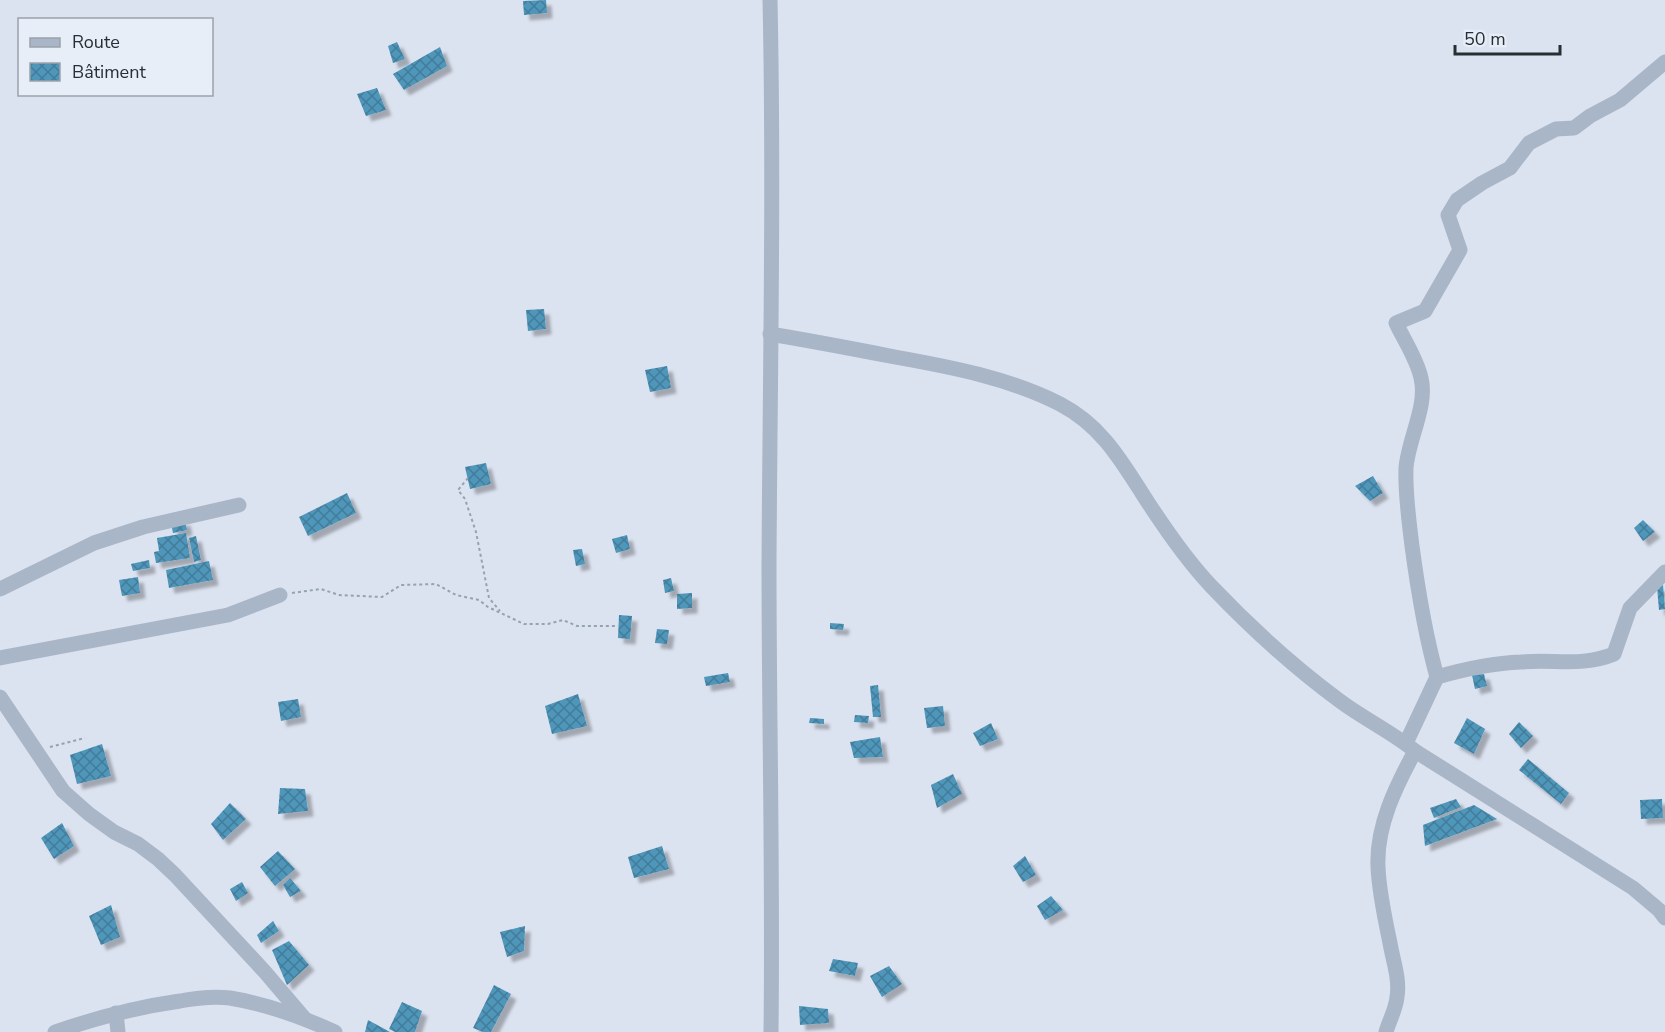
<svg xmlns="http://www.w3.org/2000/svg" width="1665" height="1032" viewBox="0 0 1665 1032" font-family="'Nunito Sans',sans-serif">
<defs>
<pattern id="building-cross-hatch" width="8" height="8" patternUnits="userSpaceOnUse" patternTransform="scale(1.5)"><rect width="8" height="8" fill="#4f96bb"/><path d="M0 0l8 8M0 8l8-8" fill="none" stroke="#427b99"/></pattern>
<filter id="shadow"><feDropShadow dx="5.5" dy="5.5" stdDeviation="1.5" flood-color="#0004"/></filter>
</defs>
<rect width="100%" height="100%" fill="#dce3f0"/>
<g fill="url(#building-cross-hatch)" filter="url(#shadow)">
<polygon points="546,0 547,13 524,15 523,1"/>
<polygon points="397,42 405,59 393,63 388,46"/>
<polygon points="440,47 447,66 404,90 393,74"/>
<polygon points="377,88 386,110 366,116 357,94"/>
<polygon points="544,309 546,329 528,331 526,310"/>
<polygon points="667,366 671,388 650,392 645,370"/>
<polygon points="486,463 491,484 470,489 465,467"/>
<polygon points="1373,476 1383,493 1370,501 1355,486"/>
<polygon points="347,493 356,513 308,536 299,517"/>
<polygon points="185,520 187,530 173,533 171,523"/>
<polygon points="1643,520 1655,532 1643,541 1634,528"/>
<polygon points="186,533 190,558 156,563 154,552 159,551 157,538"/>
<polygon points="627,535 630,549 616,553 612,539"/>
<polygon points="196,536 201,560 194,562 189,538"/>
<polygon points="582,549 585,564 576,566 573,550"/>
<polygon points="149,560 150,568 133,571 131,564"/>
<polygon points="209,561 213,580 169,588 166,570"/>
<polygon points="138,577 140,593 122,596 119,580"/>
<polygon points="671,578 674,591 665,593 663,580"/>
<polygon points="1663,585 1665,609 1659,610 1657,587"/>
<polygon points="692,593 692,608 677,609 677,594"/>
<polygon points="619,615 632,616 630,639 618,638"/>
<polygon points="830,623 844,624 843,630 830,629"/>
<polygon points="657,629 669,630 667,644 655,643"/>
<polygon points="728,673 730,682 706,686 704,677"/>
<polygon points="1484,674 1487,686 1475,689 1472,675"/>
<polygon points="878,685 881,717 873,717 870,686"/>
<polygon points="578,694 587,726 552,734 545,706"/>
<polygon points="298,699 301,717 281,721 278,702"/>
<polygon points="943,706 945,726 927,728 924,708"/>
<polygon points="855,715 869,716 868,723 854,722"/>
<polygon points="810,718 824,719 824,724 809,723"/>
<polygon points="1467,718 1485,729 1474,754 1454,743"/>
<polygon points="1519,722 1533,736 1521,748 1509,734"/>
<polygon points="991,723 998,739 980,746 973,733"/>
<polygon points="880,737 883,757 854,758 850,742"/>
<polygon points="102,744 111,776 77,784 70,755"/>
<polygon points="1528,759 1569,793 1561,804 1519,770"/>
<polygon points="953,774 962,794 937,808 931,785"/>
<polygon points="280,788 305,789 308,811 278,814"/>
<polygon points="1456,799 1461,807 1434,818 1430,808"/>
<polygon points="1662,799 1663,818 1641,819 1640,800"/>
<polygon points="230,803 246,819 223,840 211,824"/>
<polygon points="1474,805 1497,819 1425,846 1423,825"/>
<polygon points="62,823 74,846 54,859 41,838"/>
<polygon points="662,846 669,869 634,878 628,857"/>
<polygon points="278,851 295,869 275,886 260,867"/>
<polygon points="1025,856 1036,875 1023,882 1013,866"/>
<polygon points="290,878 301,891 290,897 283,885"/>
<polygon points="242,882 248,893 236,901 230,889"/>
<polygon points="1051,896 1063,910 1045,920 1037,906"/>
<polygon points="111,905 120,937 101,945 89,916"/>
<polygon points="273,921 279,931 261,943 257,935"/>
<polygon points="525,926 524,951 507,957 500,932"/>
<polygon points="289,941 309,965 287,985 272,950"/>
<polygon points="833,959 858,963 855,976 829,971"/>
<polygon points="889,966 902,984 882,997 870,976"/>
<polygon points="494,985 511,994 491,1032 483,1032 473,1028"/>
<polygon points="402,1002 422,1011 415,1032 395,1032 389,1029"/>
<polygon points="799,1006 828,1009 829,1023 800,1025"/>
<polygon points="368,1020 390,1032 365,1032"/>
</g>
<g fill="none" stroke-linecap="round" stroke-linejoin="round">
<g stroke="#94a2b2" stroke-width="2" stroke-dasharray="3 3" stroke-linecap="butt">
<polyline points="468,478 458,490 465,499 476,532 489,598 500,611"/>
<polyline points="292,593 321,589 339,595 382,597 401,585 436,584 456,595 479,600 488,607 524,624 548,624 563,620 577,626 618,626"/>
<polyline points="50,747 85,738"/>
</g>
<g stroke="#a9b6c7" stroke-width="15">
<path d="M770 0C774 188 770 377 769 565 769 721 773 876 771 1032"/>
<path d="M770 334C812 341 854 349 895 357 951 367 1009 378 1060 404 1104 427 1123 464 1149 504 1168 533 1188 562 1212 587 1251 628 1294 667 1340 701 1364 719 1392 732 1415 751 1396 786 1376 826 1378 867 1379 892 1385 919 1390 943 1393 961 1400 979 1397 997 1396 1009 1389 1021 1386 1032"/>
<polyline points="0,589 94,543 143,527 239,505"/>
<polyline points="0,658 228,615 280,595"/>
<path d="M1437 677C1465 669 1493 663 1521 662 1555 659 1582 667 1614 654L1630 608 1665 572"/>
<polyline points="0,697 63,791 89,814 114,832 138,844 158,859 175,875 265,972 305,1019"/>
<path d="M1406 743 1437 677C1425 634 1418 591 1412 546 1409 521 1405 494 1406 468 1408 440 1428 405 1421 378 1417 359 1404 340 1396 323L1425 311 1460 250 1448 215 1457 200 1482 183 1510 168 1529 143 1556 129 1574 128 1590 116 1620 100 1665 62"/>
<polyline points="1415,751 1633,888 1659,910 1665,918"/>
<polyline points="116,1013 118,1032"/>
<path d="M55 1032C96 1018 137 1007 180 1001 196 998 213 996 230 998 266 1004 302 1017 335 1032"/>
</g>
</g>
<rect x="18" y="18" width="195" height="78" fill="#e8eef8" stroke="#9ba2aa" stroke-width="1.5"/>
<rect x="30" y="38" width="30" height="9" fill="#a9b6c7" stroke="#9ba2aa" stroke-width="1.5"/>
<text x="72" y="48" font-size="18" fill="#282f34">Route</text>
<rect x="30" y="63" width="30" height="18" fill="url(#building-cross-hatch)" stroke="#9ba2aa" stroke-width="1.5"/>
<text x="72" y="78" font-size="18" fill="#282f34">Bâtiment</text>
<path d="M1455 45v9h105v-9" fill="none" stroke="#282f34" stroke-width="3"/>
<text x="1464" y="45" font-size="18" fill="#282f34" stroke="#e8eef8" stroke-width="4.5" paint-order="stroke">50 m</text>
</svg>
